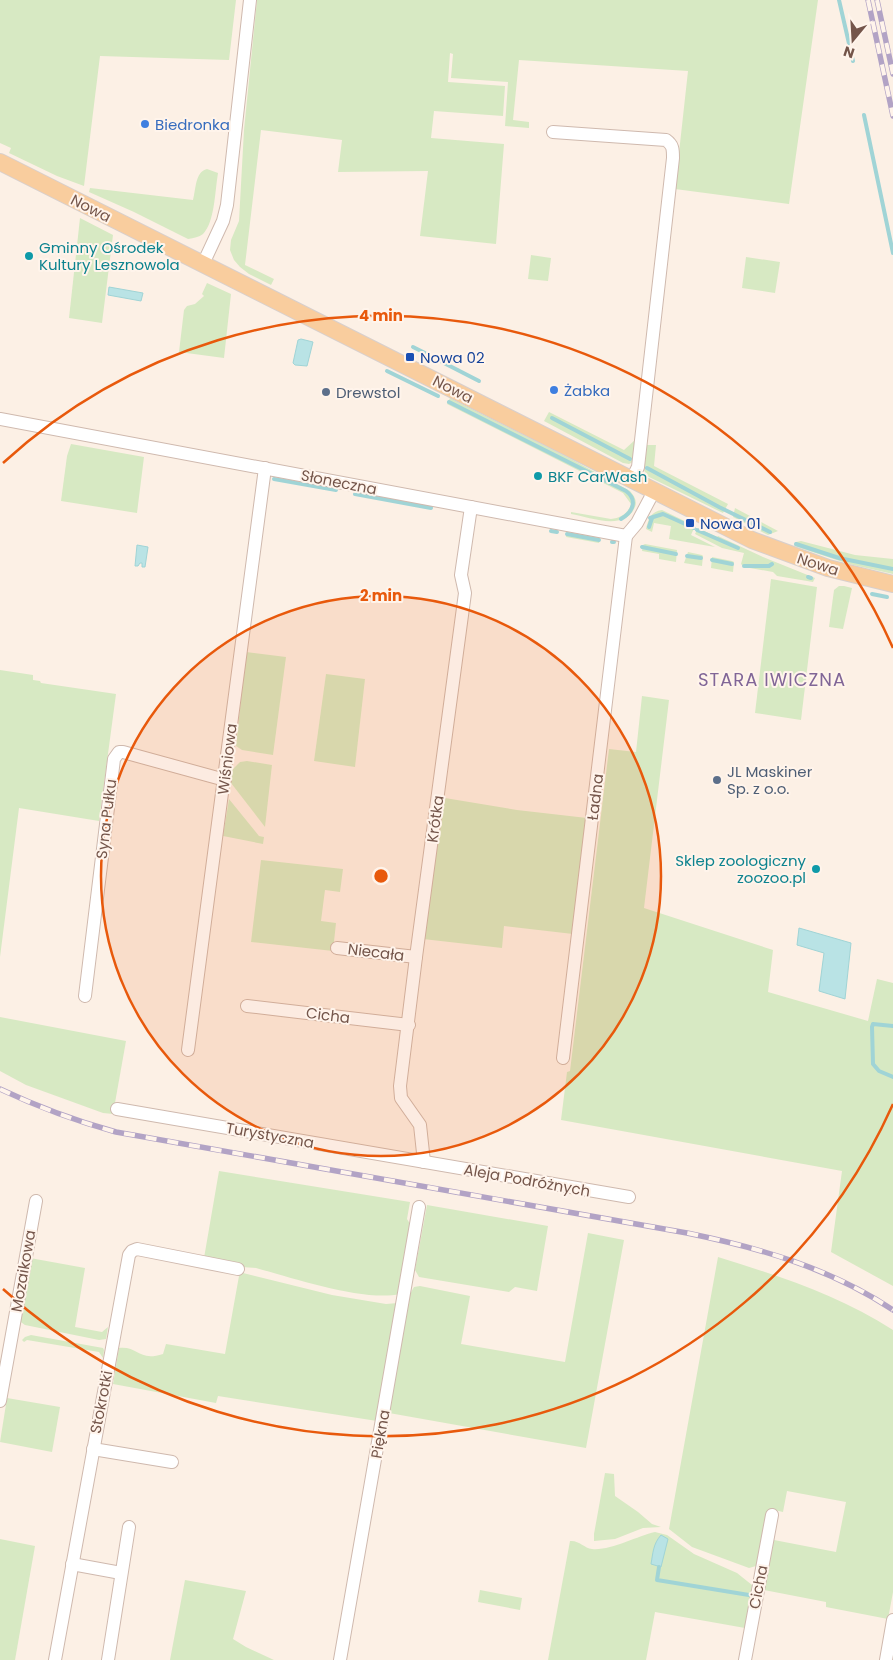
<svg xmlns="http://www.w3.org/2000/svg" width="893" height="1660" viewBox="0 0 893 1660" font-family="Poppins,sans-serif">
<rect width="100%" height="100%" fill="#fcf0e5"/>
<g fill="#d7e9c3">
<polygon points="0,0 236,0 229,60 100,56 84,186 57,176 9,153 11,148 0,143"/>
<polygon points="257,0 818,0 789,204 675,189 688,71 519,60 513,120 529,122 529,128 505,126 508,82 451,78 453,54 450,53 448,82 505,86 503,116 434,111 431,138 504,144 496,244 420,236 428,171 338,172 342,140 261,130 245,265 274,279 271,285 249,274 240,267 234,260 230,250 231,240 239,221 244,130"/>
<path d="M207 169 218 173 217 180C215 194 214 223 203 234 199 237 194 238 188 239L134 212 89 192 90 188 193 200C196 189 195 172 207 169Z"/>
<polygon points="80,218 113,235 102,323 69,318"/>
<polygon points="531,255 551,258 548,281 528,279"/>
<polygon points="746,257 780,262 775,293 742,288"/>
<polygon points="207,283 231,294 224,358 179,352 184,310 187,306 195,304 204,296 202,294"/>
<path d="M450 398 571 459 630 491C635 497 638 502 634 509 623 531 589 517 571 514V512L611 519C620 518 628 514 631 504L623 493 447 404Z"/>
<polygon points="549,412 624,450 635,440 633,462 629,464 623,463 544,421"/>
<polygon points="71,444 144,457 137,513 61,501 67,456"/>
<polygon points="647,445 656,445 654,466 728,504 723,513 647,476 644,470"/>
<polygon points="735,508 778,531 768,535 733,517"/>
<path d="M662 510 695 526 691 535 715 547 669 539 671 526 654 523 652 532 646 529C648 520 651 511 662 510Z"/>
<polygon points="698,528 717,537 718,536 763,557 815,578 813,582 777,576 773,572 744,567 741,564 744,553 722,548 695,534"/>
<polygon points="567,532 596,536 600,538 599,543 566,537"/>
<polygon points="801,541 855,555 893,559 893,574 849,564 794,546 796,542"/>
<polygon points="645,544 677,550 676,562 659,559 659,554 642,551 643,545"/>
<polygon points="688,552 702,555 703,556 702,566 684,563"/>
<polygon points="712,557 732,561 734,562 733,572 711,568"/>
<polygon points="771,579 817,587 801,720 755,713"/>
<polygon points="839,586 844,586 852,588 843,629 829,627 834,590"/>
<polygon points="246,652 286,657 273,755 242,750 236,746"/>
<polygon points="0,670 33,675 33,680 40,681 41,683 116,694 99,821 19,808 0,957"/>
<polygon points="326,674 365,679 355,767 314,761"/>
<polygon points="642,696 669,700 644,908 773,950 768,992 868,1021 877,979 893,983 893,1286 831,1252 842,1171 561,1120 567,1072 570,1071 609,749 636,752"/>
<polygon points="247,761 272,765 265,827 231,783 232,770 240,762"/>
<polygon points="445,798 517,810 587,818 573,934 504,926 502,948 423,939"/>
<polygon points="229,799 259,836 264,837 263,844 223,836"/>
<polygon points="261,860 343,869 340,892 325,890 321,921 336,923 333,951 251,942"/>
<polygon points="0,1017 126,1041 113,1114 103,1113 26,1085 0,1071"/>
<path d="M219 1171 410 1202 407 1219 412 1227 400 1294C364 1302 293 1278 256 1268L242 1267 243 1264 204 1258Z"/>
<polygon points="427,1205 548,1226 537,1291 515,1287 509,1292 419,1277 415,1270"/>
<polygon points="588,1233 624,1240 586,1448 389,1413 410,1294 414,1287 420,1286 470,1296 461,1344 565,1362"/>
<path d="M718 1257C779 1276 839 1295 893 1330V1592L888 1619 826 1607V1602L764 1590 774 1540 836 1552 846 1502 787 1491 783 1512 770 1509 756 1566 749 1568 692 1547 669 1529Z"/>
<polygon points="30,1258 85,1268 75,1327 102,1332 108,1327 106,1339 99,1340 25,1325 18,1320"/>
<path d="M243 1273 332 1295 386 1304 398 1303 377 1421 218 1396 216 1403 113 1384 119 1348C139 1346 138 1362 163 1354L166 1344 225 1354 239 1276Z"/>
<polygon points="31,1335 103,1348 104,1350 103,1358 99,1352 27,1340 24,1342 22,1340 25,1337"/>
<polygon points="7,1398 60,1407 52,1452 0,1442"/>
<polygon points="605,1473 614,1474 615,1496 638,1512 652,1524 661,1527 643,1528 615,1539 594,1541 594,1534"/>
<path d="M655 1532 667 1535 694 1554 737 1573 752 1585 745 1628 655 1612 646 1660H548L570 1541C579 1540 584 1548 592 1549 610 1551 637 1536 655 1532Z"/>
<polygon points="0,1539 35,1546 15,1660 0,1660"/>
<polygon points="185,1580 246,1591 233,1639 246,1647 274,1660 170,1660"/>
<polygon points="480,1590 522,1598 520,1610 478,1602"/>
</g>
<g fill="#b9e3e5" stroke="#a0d4d6">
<polygon points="109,287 143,293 141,301 108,295"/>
<polygon points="301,339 313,342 307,366 295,365 293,363 298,340"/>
<polygon points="137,545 148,547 145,567 142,567 142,563 140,563 138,566 135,566"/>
<polygon points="799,928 851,943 845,999 819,991 824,953 797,945"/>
<path d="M661 1535 668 1539 661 1567 651 1564C653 1553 653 1544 661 1535Z"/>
</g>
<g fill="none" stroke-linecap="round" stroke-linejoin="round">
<g stroke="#a0d4d6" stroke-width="4">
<polyline points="839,0 853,61"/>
<polyline points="864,115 893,253"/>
<polyline points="413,347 425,353"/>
<polyline points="442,362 479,381"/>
<polyline points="387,371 438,396"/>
<path d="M449 402 626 491C638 500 633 512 621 519"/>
<polyline points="552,418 630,459"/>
<polyline points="647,468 719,507 770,532"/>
<polyline points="274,479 336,490"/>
<polyline points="355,494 431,508"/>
<polyline points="650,518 663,514 694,528"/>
<polyline points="649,527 652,518"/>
<polyline points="697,530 738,548"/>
<polyline points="551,531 557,532"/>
<polyline points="567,534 599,540"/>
<polyline points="612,542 614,542"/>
<polyline points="796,544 839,558 893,569"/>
<polyline points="642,547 676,554"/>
<polyline points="687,556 701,558"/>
<polyline points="712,560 732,564"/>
<polyline points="744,566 769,566 772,564"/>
<polyline points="808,577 811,578"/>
<polyline points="872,594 887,597"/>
<polyline points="893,1026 873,1024 872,1027 873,1064 879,1071 893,1077"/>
<polyline points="659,1567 657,1580 749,1595"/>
</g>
<g stroke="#cfb9ae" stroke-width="14">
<g id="minor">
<path d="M553 132 666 140C673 145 673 149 673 158L638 467 632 479"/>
<polyline points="203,264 223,221 227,205 250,0"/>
<polyline points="0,419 626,536 637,523 654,491"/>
<polyline points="337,948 416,957"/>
<polyline points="85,996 114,759 119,752 123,752 225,780"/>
<polyline points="247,1006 409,1025"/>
<polyline points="188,1050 265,468"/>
<polyline points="563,1058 626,536"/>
<polyline points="117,1109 629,1197"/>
<polyline points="424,1162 420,1125 401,1098 400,1086 416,957 465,593 461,575 471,507"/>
<polyline points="0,1401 36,1201"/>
<polyline points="93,1449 172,1462"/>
<polyline points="72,1564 121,1573"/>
<polyline points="55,1660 129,1255 132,1251 137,1249 238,1269"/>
<polyline points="108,1660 129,1527"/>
<polyline points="340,1660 419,1207"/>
<polyline points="745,1660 772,1515"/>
<polyline points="886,1660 893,1620"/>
</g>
</g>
<g stroke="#d8cfcc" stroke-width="18">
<polyline id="major" points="0,162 752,540 828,568 893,584"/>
</g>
<use href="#minor" stroke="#fff" stroke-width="12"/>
<use href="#major" stroke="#f9cd9e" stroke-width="16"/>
<g stroke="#b2a3c5" stroke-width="5.5">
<g id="rail">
<polyline points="868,0 893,116"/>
<polyline points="877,0 893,74"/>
<path d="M0 1089C38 1107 76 1121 116 1132L687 1233C760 1248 830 1268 893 1310"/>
</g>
</g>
<use href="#rail" stroke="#fff4eb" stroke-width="4" stroke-dasharray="11" stroke-linecap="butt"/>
</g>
<circle cx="381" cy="876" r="280" fill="#e8590c" fill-opacity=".12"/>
<g fill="none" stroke="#e8590c" stroke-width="2.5">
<circle cx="381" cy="876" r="280"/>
<path d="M893 1104A560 560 0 0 1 3 1289M3 463A560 560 0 0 1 893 648"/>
</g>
<g fill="#3f7fe0" stroke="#fff4eb" stroke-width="2">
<circle cx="145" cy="124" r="5"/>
<circle cx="554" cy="390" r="5"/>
</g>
<g fill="#0f9aa8" stroke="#fff4eb" stroke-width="2">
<circle cx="29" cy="256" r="5"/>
<circle cx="538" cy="476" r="5"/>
<circle cx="816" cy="869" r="5"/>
</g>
<g fill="#1a4fb4" stroke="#fff4eb" stroke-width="2">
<rect x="405" y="352" width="10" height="10" rx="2.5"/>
<rect x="685" y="518" width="10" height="10" rx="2.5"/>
</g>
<g fill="#5c6f8a" stroke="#fff4eb" stroke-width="2">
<circle cx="326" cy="392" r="5"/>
<circle cx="717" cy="780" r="5"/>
</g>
<g text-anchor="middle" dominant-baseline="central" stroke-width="4" stroke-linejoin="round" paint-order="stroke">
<g font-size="15" fill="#366cbe" stroke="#fff4eb" text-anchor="start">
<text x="155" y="124">Biedronka</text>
<text x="564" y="390">Żabka</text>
</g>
<g font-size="15" fill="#74554a" stroke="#fff4eb">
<text transform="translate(91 208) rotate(27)">Nowa</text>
<text transform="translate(453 389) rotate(27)">Nowa</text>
<text transform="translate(339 482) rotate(11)">Słoneczna</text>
<text transform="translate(818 564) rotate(18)">Nowa</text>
<text transform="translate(227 759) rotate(-83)">Wiśniowa</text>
<text transform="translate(595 797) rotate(-83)">Ładna</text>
<text transform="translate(106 819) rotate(-83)">Syna Pułku</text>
<text transform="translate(435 819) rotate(-82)">Krótka</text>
<text transform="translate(376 952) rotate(7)">Niecała</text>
<text transform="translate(328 1015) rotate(7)">Cicha</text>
<text transform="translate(270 1135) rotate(10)">Turystyczna</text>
<text transform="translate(527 1180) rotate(10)">Aleja Podróżnych</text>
<text transform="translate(23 1271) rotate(-80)">Mozaikowa</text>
<text transform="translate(101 1402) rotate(-79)">Stokrotki</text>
<text transform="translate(380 1434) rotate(-80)">Piękna</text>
<text transform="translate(758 1587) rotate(-79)">Cicha</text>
</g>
<g font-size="15" fill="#0d838f" stroke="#fff4eb" text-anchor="start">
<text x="39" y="247">Gminny Ośrodek<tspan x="39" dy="17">Kultury Lesznowola</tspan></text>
<text x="548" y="476">BKF CarWash</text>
<text x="806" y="860" text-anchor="end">Sklep zoologiczny<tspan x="806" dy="17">zoozoo.pl</tspan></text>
</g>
<g font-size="15" fill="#164399" stroke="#fff4eb" text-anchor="start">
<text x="420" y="357">Nowa 02</text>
<text x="700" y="523">Nowa 01</text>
</g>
<g font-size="15" fill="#4e5e75" stroke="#fff4eb" text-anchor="start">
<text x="336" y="392">Drewstol</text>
<text x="727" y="771">JL Maskiner<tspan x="727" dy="17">Sp. z o.o.</tspan></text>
</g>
<g font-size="18" letter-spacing="1" fill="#816697" stroke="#fff4eb">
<text x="772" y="679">STARA IWICZNA</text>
</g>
</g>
<circle cx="381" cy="876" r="8" fill="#e8590c" stroke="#fff4eb" stroke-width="2.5"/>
<g font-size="15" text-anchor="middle" font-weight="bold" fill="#e8590c" stroke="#fff4eb" stroke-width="4" stroke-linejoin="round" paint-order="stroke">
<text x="381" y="321">4 min</text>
<text x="381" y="601">2 min</text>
</g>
<g transform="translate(853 40) rotate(198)" stroke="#fff4eb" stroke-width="4" paint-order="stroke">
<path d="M0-4L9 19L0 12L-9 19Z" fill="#74554a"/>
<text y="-8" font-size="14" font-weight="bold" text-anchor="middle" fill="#74554a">N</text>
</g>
</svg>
